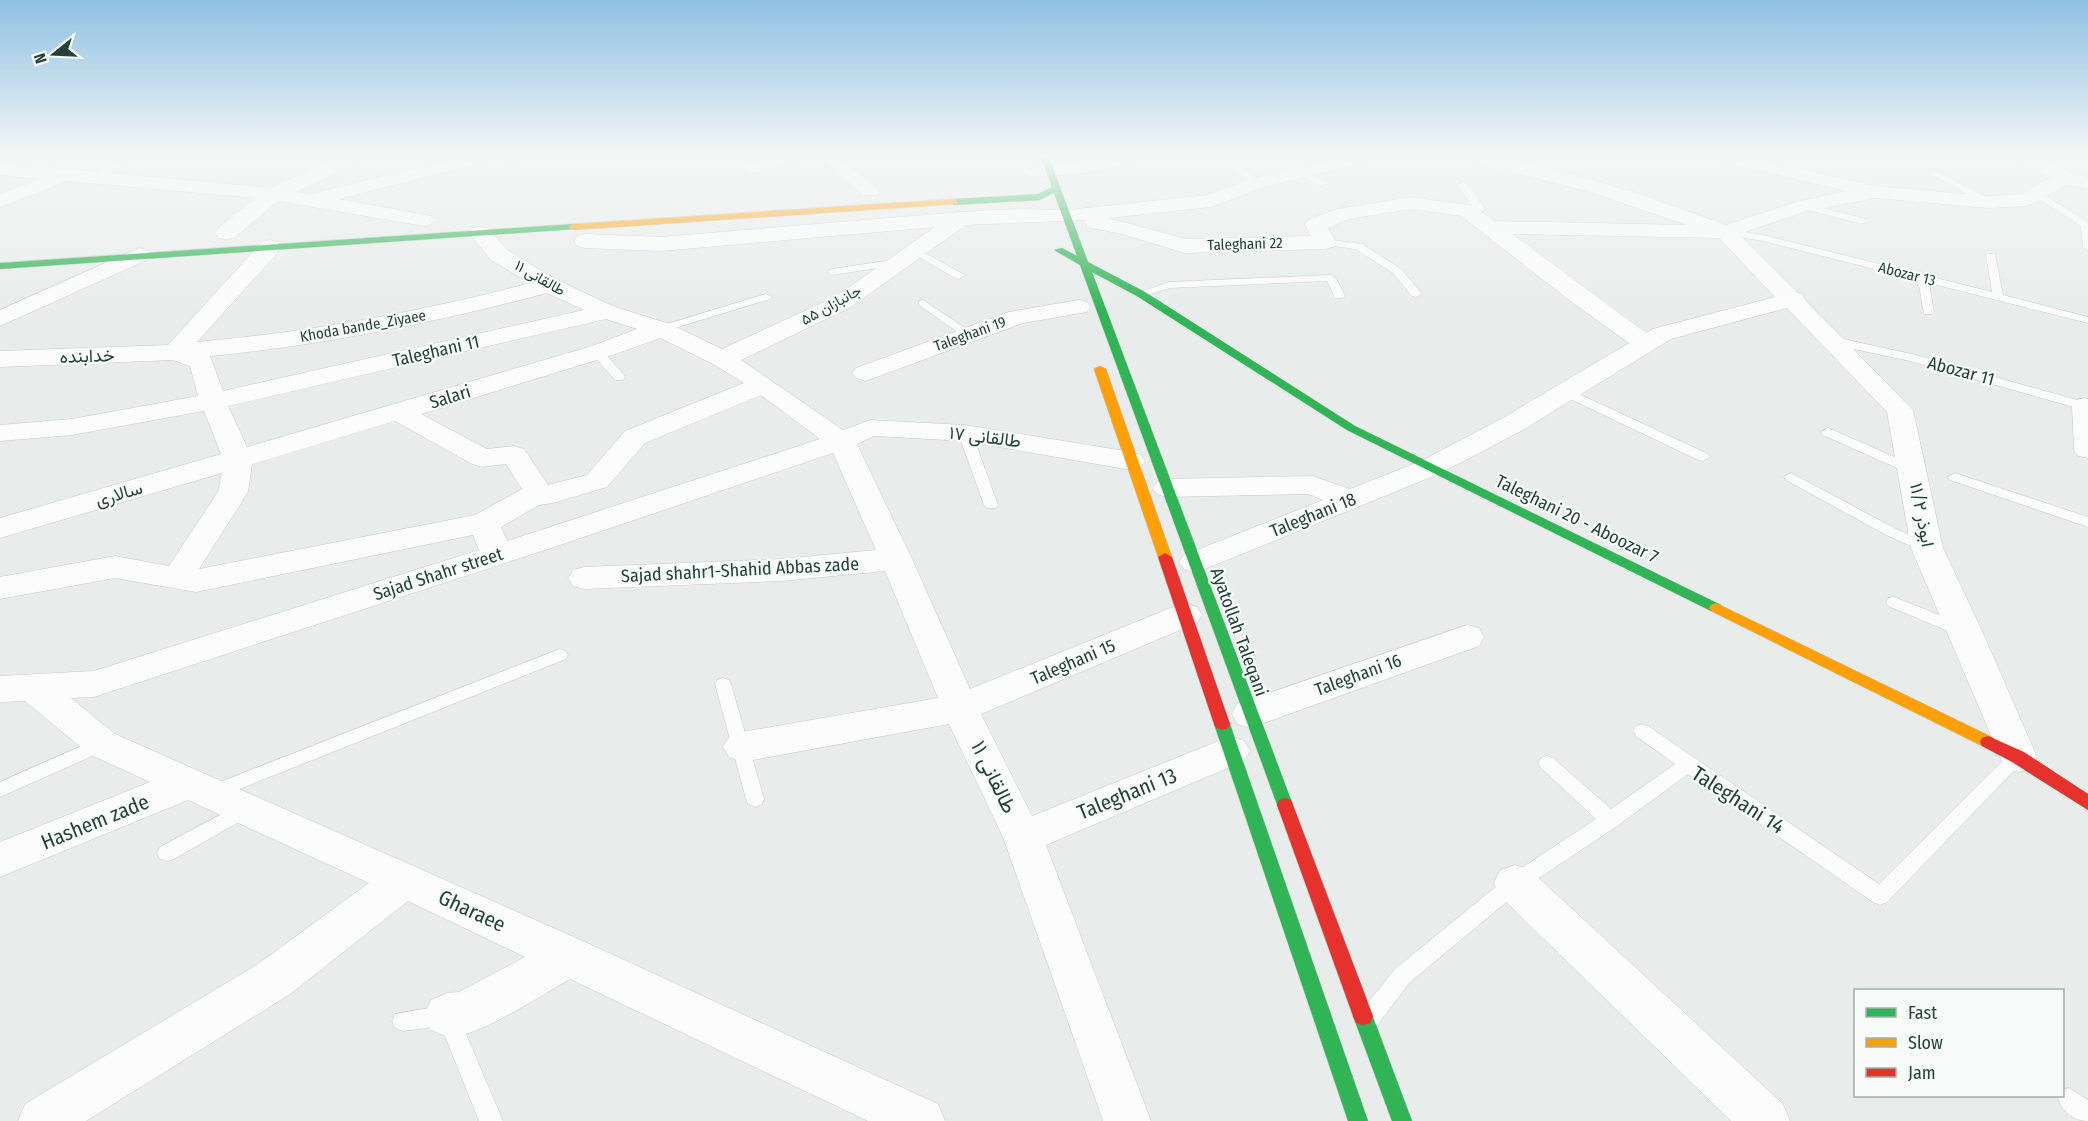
<svg xmlns="http://www.w3.org/2000/svg" width="2088" height="1121" viewBox="0 0 2088 1121" font-family="'Fira Sans Condensed',Vazirmatn,sans-serif">
<rect width="100%" height="100%" fill="#e8edeb"/>
<g fill="none" stroke-linecap="round" stroke-linejoin="round">
<g stroke="#c5cac8" stroke-width="1">
<g id="lane">
<polygon points="132,155 151,155 132,160 97,180 89,178 126,156"/>
<polygon points="482,155 495,155 526,166 518,168"/>
<polygon points="837,155 851,155 832,162 827,159"/>
<polygon points="1233,166 1239,166 1262,183 1254,185 1233,170"/>
<polygon points="1302,169 1325,182 1327,184 1319,186 1299,174 1297,172"/>
<polygon points="1935,170 1991,200 1993,202 1985,204 1932,175 1930,173"/>
<polygon points="1463,182 1466,183 1484,207 1484,211 1463,212 1463,208 1473,207 1458,185"/>
<polygon points="2034,192 2040,192 2088,222 2088,250 2083,247 2081,226 2034,196"/>
<polygon points="1803,203 1866,219 1867,221 1862,224 1800,208 1800,204"/>
<polygon points="1725,229 1763,235 1992,292 1986,256 1987,254 1995,254 2003,295 2088,317 2088,323 1929,283 1934,312 1932,314 1924,314 1918,280 1763,241 1721,234 1720,232"/>
<polygon points="1325,239 1362,244 1401,269 1422,294 1416,297 1412,296 1393,273 1355,249 1321,244 1320,242"/>
<polygon points="916,248 963,274 964,276 959,279 955,278 912,253 911,251"/>
<polygon points="900,259 905,262 904,264 832,275 827,272 832,269"/>
<polygon points="1331,275 1336,278 1345,296 1343,298 1335,298 1327,281 1170,288 1141,297 1135,294 1169,282"/>
<polygon points="766,294 772,297 770,299 665,331 661,333 655,329 657,327"/>
<polygon points="923,300 971,332 971,336 963,336 919,305 919,301"/>
<polygon points="1834,337 1916,355 2088,403 2088,411 1910,361 1830,344 1830,338"/>
<polygon points="597,348 601,349 623,374 625,377 623,380 615,380 593,355 593,349"/>
<polygon points="1566,388 1708,454 1710,457 1703,461 1698,460 1562,395 1560,392 1562,389"/>
<polygon points="1828,428 1918,467 1920,470 1918,473 1908,473 1823,435 1821,432"/>
<polygon points="965,429 972,433 998,505 996,508 986,508 984,505 958,433"/>
<polygon points="1791,473 1898,530 1932,545 1934,548 1927,553 1888,536 1786,480 1784,477"/>
<polygon points="1955,473 2088,517 2088,527 1950,480 1948,477"/>
<polygon points="1894,597 1967,626 1969,630 1967,634 1955,634 1888,606 1886,602 1888,598"/>
<polygon points="560,649 566,651 568,655 566,659 217,798 211,801 205,798 202,793 205,788"/>
<polygon points="723,678 729,680 731,684 764,799 762,804 755,807 748,804 746,799 715,684 717,680"/>
<polygon points="1642,724 1648,726 1879,884 2012,752 2018,750 2024,752 2027,757 1887,902 1880,905 1873,902 1688,774 1617,826 1522,889 1409,983 1378,1024 1370,1027 1362,1024 1359,1017 1362,1010 1395,969 1508,877 1596,819 1541,768 1538,763 1541,758 1547,756 1553,758 1611,809 1675,764 1636,736 1633,731 1636,726"/>
<polygon points="102,737 108,739 111,744 108,749 0,797 0,782"/>
<polygon points="246,801 253,804 255,809 253,814 174,859 167,861 160,859 157,853 160,847"/>
<polygon points="447,1005 455,1008 503,1121 479,1121 441,1026 403,1031 395,1028 392,1021 395,1014"/>
<path d="M2069 1088 2088 1100V1121C2074 1121 2063 1112 2058 1099L2059 1096H2062V1090Z"/>
</g>
</g>
<g stroke="#c5cac8" stroke-width="1">
<g id="street">
<polygon points="344,155 369,155 366,159 296,192 311,194 468,155 500,155 497,159 339,199 431,216 435,220 431,224 424,226 278,201 234,238 226,239 218,238 215,233 218,228 256,198 68,181 0,207 0,194 40,179 0,175 0,163 271,188"/>
<polygon points="782,155 814,155 811,159 753,174 746,172 743,168 746,164"/>
<polygon points="816,155 837,155 880,191 877,195 863,195"/>
<polygon points="1117,155 1155,155 1152,159 1085,173 1032,177 1025,175 1022,171 1025,167 1032,165 1085,161"/>
<path d="M1348 155H1380L1377 159 1264 187 1211 207 1108 218 1186 239 1311 236 1305 225 1308 220 1337 209 1411 197 1474 206 1494 221 1687 225 1590 192 1459 159 1457 155H1492L1572 174 1637 193 1726 225 1796 202 1846 191 1709 159 1707 155H1740L1875 186 1988 196 2022 194 2050 178 2011 159 2009 155H2033L2071 173 2088 177V189L2068 185 2027 206 1988 208 1875 198 1808 211 1739 234 1798 293 1802 294 1805 300 1913 410 1943 548 1983 633 2037 757 2031 768 2018 772 2005 768 1911 548 1887 412 1787 308 1671 339 1521 431 1441 473 1195 573 1184 569 1179 562 1184 555 1323 500 1309 494 1167 497 1157 494 1152 488 1157 482 1167 479 1312 476 1350 489 1421 461 1501 419 1629 343 1573 303 1461 216 1411 209 1349 219 1328 228 1336 242 1333 247 1325 249 1185 253 1122 234 1087 227 1085 220 966 225 851 307 741 360 843 430 870 420 965 425 1131 452 1141 455 1145 461 1141 467 1131 470 965 441 874 436 857 444 912 559 970 689 1173 607 1185 603 1197 607 1202 615 1197 623 981 714 1032 816 1231 736 1244 741 1250 751 1244 761 1046 845 1151 1121H1103L1003 837 949 724 742 762 729 757 723 747 729 737 742 732 938 698 885 571 782 581 584 589 573 586 568 578 573 570 584 567 782 559 876 550 833 453 548 549 106 693 94 697 71 698 115 734 585 942 938 1104 945 1121H868L570 979C543 994 477 1038 449 1037 443 1036 436 1032 431 1030L424 1015 431 1000 447 993 459 992 525 957 408 901 290 994 86 1121H18L25 1104 258 964 369 883 188 800 0 877V842L150 782 89 754 25 701 0 702V676L94 671 479 550 473 535 196 592 115 578 0 599V577L115 556 169 566 218 492 222 473 0 538V518L221 454 204 411 72 435 0 441V425L72 419 198 396 190 366 173 360 0 367V351L168 345 262 242 270 240 278 242 281 247 278 252 197 342C309 332 421 312 530 283L491 260 469 233 472 228 480 227 488 228 507 250 557 280 615 307 670 324 722 349 835 297 935 227 661 251 585 248 577 246 574 241 577 236 585 234 661 237 961 212 1015 209 1068 210 1207 195 1250 179ZM1512 234 1719 238 1775 297 1653 329 1646 333ZM547 293 584 310 223 391 210 356C324 345 437 322 547 293ZM606 319 637 329 592 346 247 447 228 406ZM660 338 713 364 744 383 625 431 587 475 548 485 524 449 514 446 487 449 421 414 610 356ZM761 395 820 439 507 541 501 527 539 505 553 503 607 487 645 443ZM395 421 472 464 482 467 506 464 522 489 475 515 199 569 248 492 252 464Z"/>
<polygon points="139,248 147,250 150,255 147,260 0,326 0,310"/>
<polygon points="1079,300 1087,302 1091,307 1087,312 1023,323 874,378 865,381 856,378 852,373 856,368 1009,312"/>
<polygon points="2085,398 2088,399 2088,458 2078,456 2074,450 2072,406 2076,400"/>
<polygon points="1467,625 1479,628 1484,637 1479,646 1250,728 1237,724 1232,714 1237,704"/>
<polygon points="1515,865 1530,870 1783,1104 1790,1121 1731,1121 1500,896 1494,883 1500,870"/>
</g>
</g>
<g stroke="#c3cbc8" stroke-width="1">
<g id="fast">
<polygon points="1040,155 1048,155 1088,262 1145,292 1355,426 1721,605 1723,608 1721,611 1711,611 1347,430 1137,296 1092,272 1293,805 1291,810 1285,812 1279,810 1080,265 1054,250 1062,248 1077,256 1054,193 1040,200 954,205 950,202 954,199 1038,194 1052,187"/>
<polygon points="573,224 578,227 576,229 0,269 0,263"/>
<polygon points="1222,718 1228,720 1230,724 1368,1121 1348,1121 1214,724 1216,720"/>
<polygon points="1363,1007 1370,1009 1412,1121 1392,1121 1353,1016 1356,1009"/>
</g>
</g>
<g stroke="#c3cbc8" stroke-width="1">
<g id="slow">
<polygon points="954,199 958,202 957,204 573,230 568,227 573,224"/>
<polygon points="1100,366 1106,369 1172,557 1170,560 1165,561 1158,557 1094,369"/>
<polygon points="1716,603 1994,738 1996,742 1994,746 1988,748 1982,746 1711,611 1709,608 1711,605"/>
</g>
</g>
<g stroke="#c3cbc8" stroke-width="1">
<g id="jam">
<polygon points="1165,553 1172,557 1230,724 1228,728 1222,730 1216,728 1214,724 1158,557"/>
<polygon points="1988,736 2024,752 2088,794 2088,810 2012,762 1982,746 1980,742 1982,738"/>
<polygon points="1285,798 1291,800 1293,805 1373,1016 1370,1023 1363,1025 1356,1023 1353,1016 1277,805 1279,800"/>
</g>
</g>
<use href="#lane" fill="#fcfcfc" fill-rule="evenodd"/>
<use href="#street" fill="#fcfcfc" fill-rule="evenodd"/>
<use href="#fast" fill="#30b455" fill-rule="evenodd"/>
<use href="#slow" fill="#ff9f0a" fill-rule="evenodd"/>
<use href="#jam" fill="#e5322d" fill-rule="evenodd"/>
</g>
<linearGradient id="sky" x2="0" y2="1"><stop stop-color="#8fc1e3"/><stop offset="0.5" stop-color="#f5f7f6"/><stop offset="1" stop-color="#f5f7f6" stop-opacity="0"/></linearGradient>
<rect width="2088" height="312" fill="url(#sky)"/>
<g text-anchor="middle" dominant-baseline="central" stroke-width="4.5" stroke-linejoin="round" paint-order="stroke">
<g font-size="15" fill="#24423a" stroke="#f7fbf9">
<text transform="translate(1245 244) rotate(-2)">Taleghani 22</text>
<text transform="translate(1907 274) rotate(14)">Abozar 13</text>
<text transform="translate(540 278) rotate(30)">طالقانی ۱۱</text>
<text transform="translate(831 305) rotate(-29)">جانبازان ۵۵</text>
<text transform="translate(363 326) rotate(-10)">Khoda bande_Ziyaee</text>
<text transform="translate(970 334) rotate(-20)">Taleghani 19</text>
</g>
<g font-size="18" fill="#24423a" stroke="#f7fbf9">
<text transform="translate(436 351) rotate(-13)">Taleghani 11</text>
<text transform="translate(87 356) rotate(-2)">خدابنده</text>
<text transform="translate(1961 371) rotate(15)">Abozar 11</text>
<text transform="translate(450 397) rotate(-17)">Salari</text>
<text transform="translate(985 437) rotate(7)">طالقانی ۱۷</text>
<text transform="translate(119 494) rotate(-16)">سالاری</text>
<text transform="translate(1313 515) rotate(-22)">Taleghani 18</text>
<text transform="translate(1922 515) rotate(79)">ابوذر ۱۱/۲</text>
<text transform="translate(1577 519) rotate(26)">Taleghani 20 - Aboozar 7</text>
<text transform="translate(740 570) rotate(-3)">Sajad shahr1-Shahid Abbas zade</text>
<text transform="translate(438 574) rotate(-18)">Sajad Shahr street</text>
<text transform="translate(1239 632) rotate(70)">Ayatollah Taleqani</text>
<text transform="translate(1073 662) rotate(-23)">Taleghani 15</text>
<text transform="translate(1358 675) rotate(-20)">Taleghani 16</text>
</g>
<g font-size="21" fill="#24423a" stroke="#f7fbf9">
<text transform="translate(994 777) rotate(64)">طالقانی ۱۱</text>
<text transform="translate(1127 794) rotate(-22)">Taleghani 13</text>
<text transform="translate(1738 800) rotate(33)">Taleghani 14</text>
<text transform="translate(95 822) rotate(-22)">Hashem zade</text>
<text transform="translate(472 911) rotate(25)">Gharaee</text>
</g>
</g>
<rect x="1854" y="989" width="210" height="108" fill="#f7fbf9" stroke="#a3b1ad" stroke-width="1.5"/>
<rect x="1866" y="1008" width="30" height="9" fill="#30b455" stroke="#a3b1ad" stroke-width="1.5"/>
<text x="1908" y="1019" font-size="18" fill="#24423a">Fast</text>
<rect x="1866" y="1038" width="30" height="9" fill="#ff9f0a" stroke="#a3b1ad" stroke-width="1.5"/>
<text x="1908" y="1049" font-size="18" fill="#24423a">Slow</text>
<rect x="1866" y="1068" width="30" height="9" fill="#e5322d" stroke="#a3b1ad" stroke-width="1.5"/>
<text x="1908" y="1079" font-size="18" fill="#24423a">Jam</text>
<g transform="translate(54 54) rotate(252)" stroke="#f7fbf9" stroke-width="4.5" paint-order="stroke">
<path d="M0-4.5L10 22L0 15L-10 22Z" fill="#24423a"/>
<text y="-9" font-size="16" font-weight="bold" text-anchor="middle" fill="#24423a">N</text>
</g>
</svg>
